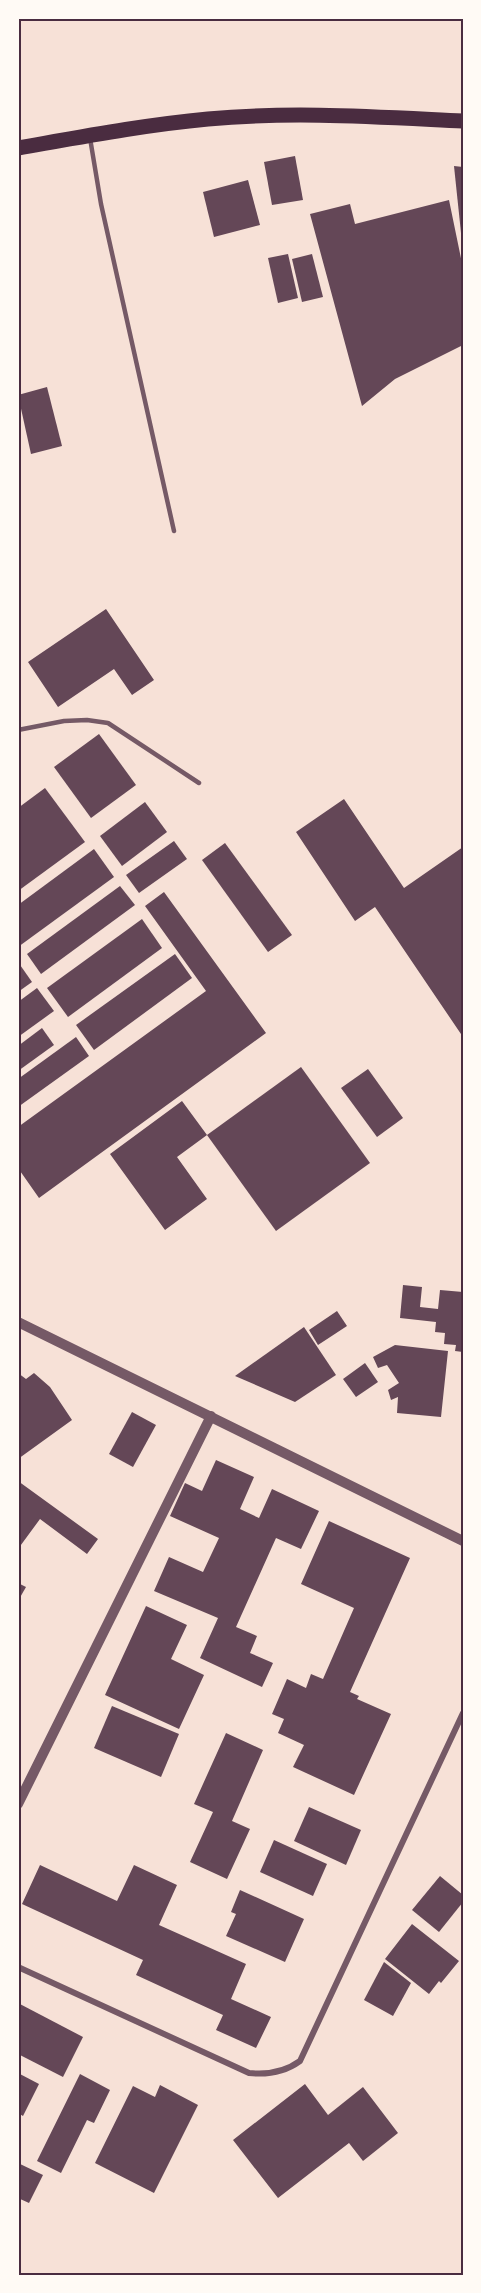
<svg xmlns="http://www.w3.org/2000/svg" width="481" height="2293" viewBox="0 0 481 2293" font-family="'IBM Plex Serif',serif">
<rect width="100%" height="100%" fill="#f7e1d7"/>
<g fill="#644757">
<polygon points="295,156 303,200 272,205 264,162"/>
<polygon points="454,166 463,167 463,233 461,233"/>
<polygon points="248,180 260,225 214,237 203,192"/>
<polygon points="449,200 463,268 463,345 395,379 362,406 310,214 350,204 355,224"/>
<polygon points="288,254 298,298 278,303 268,258"/>
<polygon points="312,254 323,297 302,302 292,259"/>
<polygon points="47,387 62,446 31,454 18,395"/>
<polygon points="106,609 154,680 132,695 114,669 58,707 28,662"/>
<polygon points="99,734 136,785 91,818 54,767"/>
<polygon points="45,788 85,842 18,891 18,808"/>
<polygon points="344,799 404,888 463,847 463,1037 375,907 355,921 296,832"/>
<polygon points="145,802 167,832 122,866 100,836"/>
<polygon points="174,841 187,859 139,893 126,875"/>
<polygon points="225,843 292,935 268,952 202,860"/>
<polygon points="94,849 114,877 18,947 18,905"/>
<polygon points="120,886 135,905 41,974 27,954"/>
<polygon points="164,892 266,1033 39,1198 18,1168 18,1127 206,991 145,906"/>
<polygon points="142,919 162,948 68,1017 47,988"/>
<polygon points="175,954 192,978 94,1050 76,1025"/>
<polygon points="18,962 32,982 18,992"/>
<polygon points="37,988 54,1011 18,1037 18,1002"/>
<polygon points="42,1028 54,1045 18,1071 18,1046"/>
<polygon points="76,1037 89,1056 18,1107 18,1079"/>
<polygon points="301,1067 370,1163 276,1231 207,1135"/>
<polygon points="368,1069 403,1118 377,1137 341,1088"/>
<polygon points="182,1101 207,1135 177,1157 207,1199 165,1230 110,1154"/>
<polygon points="403,1285 422,1287 420,1307 438,1309 440,1290 463,1292 463,1352 455,1351 456,1345 444,1344 445,1333 435,1332 436,1322 400,1318"/>
<polygon points="337,1311 347,1326 318,1345 309,1330"/>
<polygon points="304,1327 336,1375 295,1402 235,1376"/>
<polygon points="395,1345 448,1351 441,1417 397,1413 398,1397 391,1400 388,1390 399,1383 387,1365 378,1368 373,1357"/>
<polygon points="365,1363 378,1382 356,1397 343,1379"/>
<polygon points="18,1373 26,1379 34,1373 50,1387 72,1420 18,1459"/>
<polygon points="132,1412 156,1425 133,1467 109,1454"/>
<polygon points="216,1460 254,1477 240,1509 259,1518 272,1489 319,1511 301,1549 276,1538 236,1627 257,1636 250,1653 273,1663 262,1687 200,1658 218,1618 154,1591 169,1557 203,1572 219,1538 170,1516 185,1483 202,1491"/>
<polygon points="18,1481 98,1539 87,1554 40,1519 18,1549"/>
<polygon points="329,1521 410,1558 350,1692 359,1696 357,1699 391,1714 354,1795 293,1767 304,1745 278,1733 284,1719 272,1714 287,1679 306,1688 311,1674 323,1679 354,1608 301,1584"/>
<polygon points="18,1583 26,1587 18,1601"/>
<polygon points="146,1606 187,1625 171,1659 204,1675 179,1729 105,1695"/>
<polygon points="112,1706 179,1734 161,1777 94,1748"/>
<polygon points="226,1733 263,1750 232,1821 250,1829 227,1879 190,1862 213,1812 194,1804"/>
<polygon points="309,1807 361,1830 346,1865 294,1841"/>
<polygon points="274,1840 327,1864 313,1896 260,1872"/>
<polygon points="40,1865 117,1901 134,1865 177,1885 159,1925 246,1964 231,1999 271,2017 256,2048 216,2030 223,2015 136,1975 143,1960 22,1904"/>
<polygon points="440,1876 463,1895 463,1902 439,1932 412,1910"/>
<polygon points="240,1890 304,1919 285,1962 226,1936 236,1914 231,1912"/>
<polygon points="412,1924 459,1961 441,1983 439,1981 429,1994 385,1959"/>
<polygon points="384,1962 411,1983 393,2016 364,2000"/>
<polygon points="18,2003 83,2037 63,2077 18,2054"/>
<polygon points="18,2073 39,2084 23,2116 18,2113"/>
<polygon points="80,2074 110,2090 94,2123 87,2120 61,2173 37,2161"/>
<polygon points="305,2084 328,2115 363,2087 398,2133 363,2161 349,2143 278,2198 233,2140"/>
<polygon points="160,2085 198,2105 154,2193 95,2163 133,2086 155,2097"/>
<polygon points="18,2163 43,2175 29,2203 18,2198"/>
</g>
<g fill="none" stroke-linecap="round" stroke-linejoin="round">
<g stroke="#755966" stroke-width="4.5">
<polyline points="90,138 101,204 174,531"/>
<polyline points="18,730 64,721 87,720 108,723 199,783"/>
</g>
<path stroke="#755966" stroke-width="6" d="M18 1967 249 2073C268 2075 285 2072 300 2061L463 1713"/>
<g stroke="#755966" stroke-width="10">
<polyline points="18,1322 463,1541"/>
<polyline points="18,1804 211,1416"/>
</g>
<path stroke="#4a2c40" stroke-width="15" d="M18 148C81 137 144 125 208 119 293 111 378 117 463 121"/>
</g>
<rect width="481" height="2293" fill="none" stroke="#fffaf5" stroke-width="39"/>
<rect x="20" y="20" width="442" height="2254" fill="none" stroke="#4a2c40" stroke-width="2"/>
</svg>
